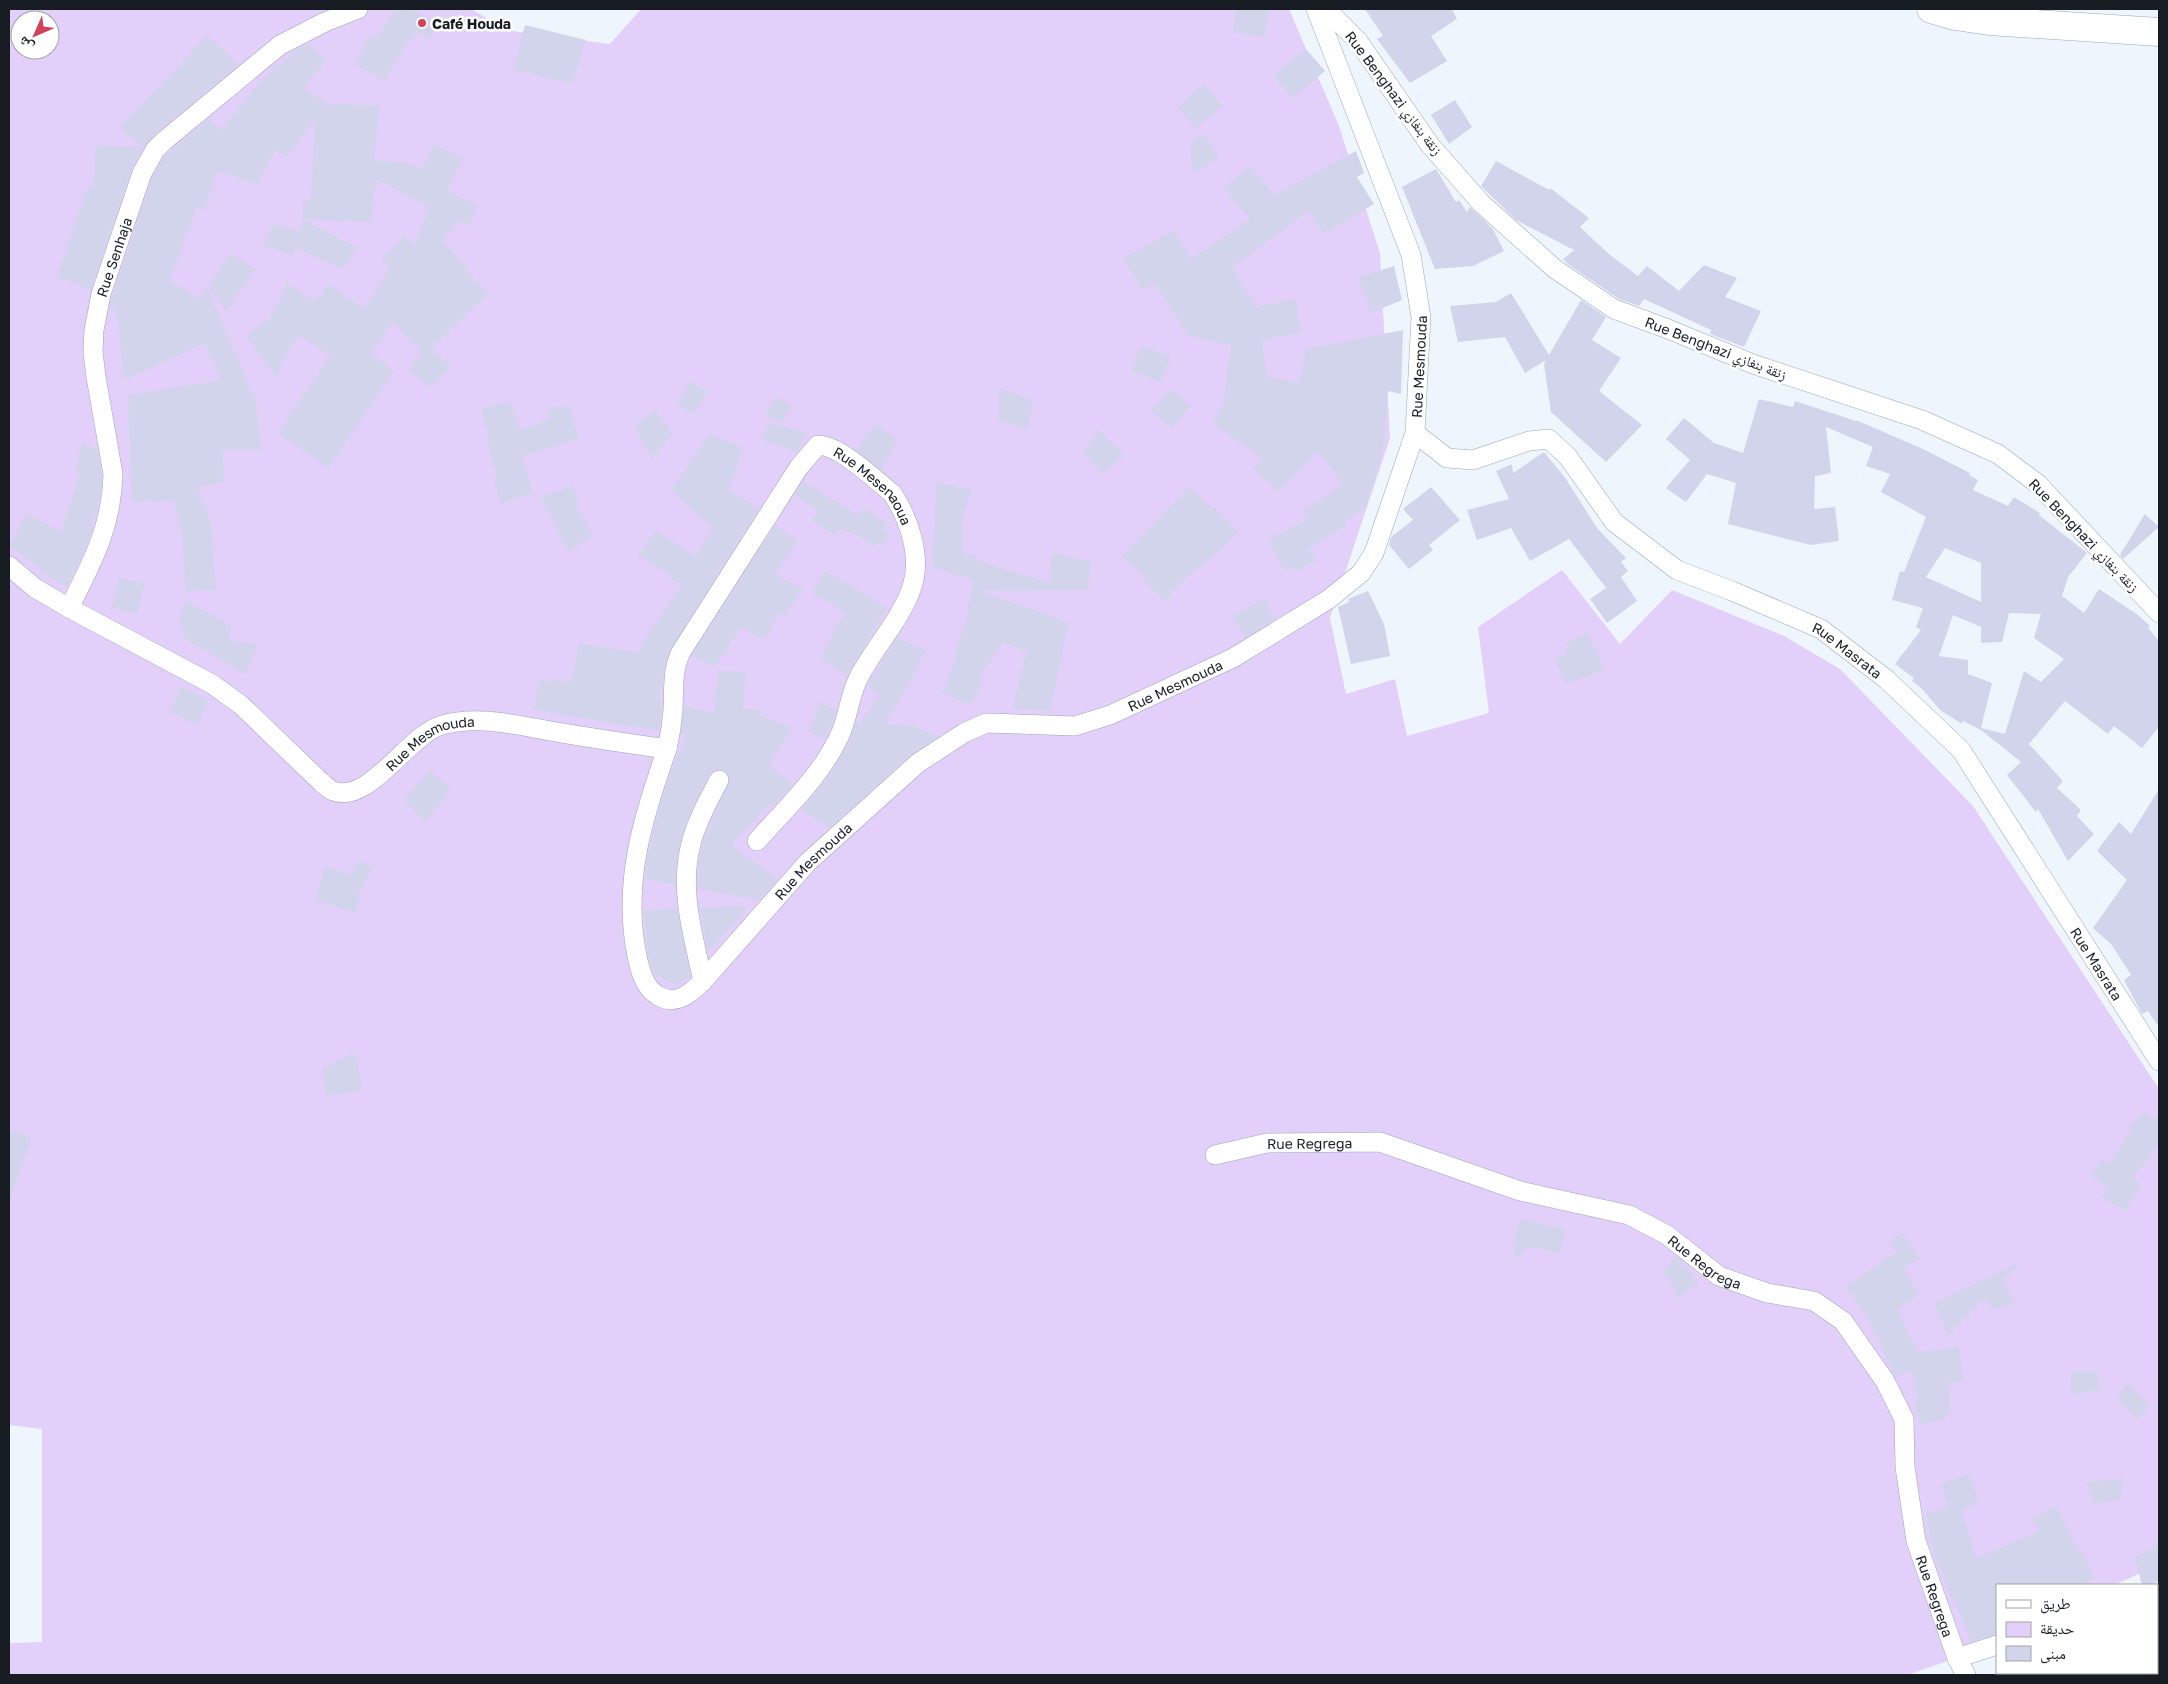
<svg xmlns="http://www.w3.org/2000/svg" width="2168" height="1684" viewBox="0 0 2168 1684" font-family="'Golos Text','Noto Naskh Arabic',sans-serif">
<rect width="100%" height="100%" fill="#eff5fd"/>
<path fill="#e3d0fa" fill-rule="evenodd" d="M9 9H472L504 30 610 44 641 9H1289L1339 126 1380 253 1390 438 1330 618 1346 694 1395 679 1407 736 1489 713 1478 627 1562 570 1620 644 1672 590 1784 636 1840 669 1973 806 2159 1089V1565L2114 1585H1997V1638L1945 1662 1907 1675H9V1643L42 1642V1429L9 1425ZM20 20H50V50H20Z"/>
<g fill="#d2d4eb" fill-rule="evenodd">
<polygon points="396,9 413,9 426,18 439,23 428,39 416,32 408,43 407,42 384,81 355,64 370,36 377,38"/>
<polygon points="1236,9 1269,9 1265,37 1233,32"/>
<polygon points="1365,9 1452,9 1457,19 1431,36 1447,61 1410,83 1377,39 1383,36"/>
<polygon points="525,25 586,40 572,84 513,69"/>
<polygon points="207,34 238,64 158,131 143,148 120,127 162,84"/>
<polygon points="308,44 327,60 303,88 328,104 380,105 374,160 408,163 422,169 434,144 463,159 447,191 477,205 469,226 457,221 442,242 449,248 488,294 432,348 451,366 431,388 409,370 422,353 393,322 371,353 394,371 329,468 278,433 330,356 301,336 287,350 277,378 246,336 271,317 287,283 315,302 329,284 364,309 390,267 382,259 405,236 415,245 429,207 376,179 371,222 302,219 304,200 311,200 315,119 287,157 275,150 257,184 218,171 204,210 196,208 170,281 200,299 207,287 256,402 261,450 222,450 224,482 197,487 211,523 216,590 186,591 181,532 173,500 132,502 128,395 221,380 205,343 124,380 120,337 115,308 110,309 112,297 152,178 164,157 208,119 221,130 256,87 278,63 281,65 295,50"/>
<polygon points="1306,49 1325,71 1292,99 1273,76"/>
<polygon points="1203,84 1223,106 1195,129 1178,107"/>
<polygon points="1455,100 1472,127 1449,144 1431,115"/>
<polygon points="1204,133 1218,158 1195,173 1191,161 1190,142"/>
<polygon points="96,145 143,148 131,169 91,289 57,277 87,187 93,188"/>
<polygon points="1356,151 1364,173 1357,177 1374,204 1323,234 1308,210 1280,233 1232,267 1257,308 1263,305 1295,299 1301,333 1261,340 1268,377 1299,383 1306,349 1403,330 1401,394 1388,391 1383,450 1365,510 1362,510 1345,522 1347,525 1309,548 1316,561 1296,571 1293,568 1285,572 1268,539 1308,519 1303,510 1342,486 1334,471 1317,452 1278,491 1253,469 1263,459 1212,423 1223,406 1231,345 1189,336 1155,284 1142,290 1123,258 1175,230 1191,259 1238,228 1250,219 1223,188 1250,167 1274,195"/>
<polygon points="1496,161 1549,190 1550,188 1589,218 1580,227 1610,255 1638,276 1647,266 1679,291 1704,265 1737,278 1725,297 1761,311 1744,347 1710,334 1711,330 1644,299 1639,306 1619,299 1569,265 1563,259 1574,250 1516,220 1481,186"/>
<polygon points="1436,169 1456,202 1459,200 1467,212 1470,207 1493,229 1504,251 1473,266 1435,269 1402,187"/>
<polygon points="302,219 358,248 343,269 295,248 293,255 263,246 273,224 301,231"/>
<polygon points="231,253 255,269 227,311 208,286"/>
<polygon points="1394,266 1402,300 1371,313 1358,277"/>
<polygon points="1511,293 1549,355 1581,300 1606,317 1592,340 1621,358 1599,391 1642,425 1606,462 1551,412 1544,364 1546,360 1525,373 1505,337 1458,342 1450,306 1496,302"/>
<polygon points="1141,346 1171,356 1161,382 1131,371"/>
<polygon points="689,381 707,391 701,404 693,413 677,405"/>
<polygon points="1000,388 1033,401 1028,429 997,420"/>
<polygon points="1171,389 1191,406 1171,428 1151,411"/>
<polygon points="776,397 791,405 783,423 765,416"/>
<path d="M1759 399 1793 407 1795 401 1856 421V420L1923 449 1970 473 1969 475 1978 480 1973 490 2008 506 2014 497 2040 513 2039 515 2087 553 2068 577 2062 596 2084 613 2099 589 2138 615 2150 626 2148 628 2159 641V727L2142 748 2114 726 2108 734 2065 701 2029 744 2063 781 2057 788 2081 810 2077 816 2094 834 2068 861 2038 809 2036 812 2007 775 2021 762 1981 730 1963 721 1962 724 1940 710 1923 690 1912 681 1914 678 1895 664 1921 630 1916 627 1923 608 1892 600 1900 571 1904 572 1926 517 1881 492 1890 474 1866 466 1873 447 1826 427 1831 473 1815 476 1814 509 1835 507 1839 541 1811 545 1728 524 1736 483 1707 474 1686 502 1666 488 1690 460 1666 439 1684 418 1714 443 1743 453ZM1945 548 1981 563V602L1926 577ZM2009 613 2041 614 2034 638 2064 659 2041 682 2024 671 2005 734 1981 728 1992 683 1968 674V660L1939 656 1953 615 1981 627V643L2002 642Z"/>
<polygon points="510,402 520,430 551,419 547,409 569,405 579,439 522,456 533,493 500,503 494,477 497,476 487,441 490,441 481,408"/>
<polygon points="655,410 673,434 652,458 634,427"/>
<polygon points="768,423 806,432 797,452 762,440"/>
<polygon points="876,424 898,440 881,470 856,450"/>
<polygon points="1098,429 1125,455 1102,473 1083,454"/>
<polygon points="710,434 742,448 736,471 728,490 759,508 671,648 665,664 659,700 662,700 659,731 534,710 539,681 559,680 571,682 579,643 639,653 641,645 658,619 682,585 669,577 670,575 638,555 655,530 696,557 712,527 671,490"/>
<polygon points="82,443 97,450 102,475 101,492 89,540 67,587 39,571 41,569 10,546 26,513 61,532 80,474 75,472"/>
<polygon points="1544,452 1566,479 1597,528 1626,558 1621,562 1628,571 1621,577 1637,601 1607,623 1590,599 1606,588 1569,539 1530,561 1511,528 1477,540 1467,510 1509,499 1496,471 1512,464 1513,473"/>
<polygon points="803,482 859,515 863,508 887,524 884,530 891,533 883,546 876,543 875,547 857,535 840,529 841,527 835,535 811,521 818,510 795,495"/>
<polygon points="937,482 972,490 963,517 963,554 977,555 976,560 1050,583 1052,554 1091,561 1088,590 979,591 1069,622 1050,711 1012,708 1027,652 1003,642 981,676 984,678 971,705 942,693 957,654 954,653 964,627 974,580 933,568 932,552"/>
<polygon points="573,486 580,505 576,506 593,535 568,552 541,496"/>
<polygon points="1189,487 1213,509 1215,508 1238,532 1218,552 1185,579 1165,601 1143,581 1146,578 1122,556"/>
<polygon points="1431,487 1460,520 1429,545 1433,550 1409,569 1389,545 1391,537 1413,520 1403,509"/>
<polygon points="2145,514 2159,527 2123,559 2120,555"/>
<polygon points="775,525 798,541 775,575 804,589 785,615 780,613 764,639 741,628 715,667 692,656"/>
<polygon points="825,571 887,608 847,675 820,659 844,612 812,592"/>
<polygon points="119,578 145,583 137,614 112,608"/>
<polygon points="1368,591 1384,624 1390,656 1351,664 1338,607 1349,602 1348,599"/>
<polygon points="1265,598 1274,620 1245,637 1233,616"/>
<polygon points="185,600 231,626 229,640 258,645 246,674 186,640 179,621"/>
<polygon points="1588,633 1605,670 1565,685 1555,658 1567,653 1565,650 1568,648 1566,643"/>
<polygon points="897,638 926,650 911,680 885,724 914,726 938,737 910,755 829,828 801,810 832,772 849,742 857,721 860,723 879,695 868,685"/>
<polygon points="718,671 746,672 743,708 763,710 760,716 792,727 769,766 793,784 772,807 769,805 731,845 778,879 760,900 698,889 699,859 703,843 730,780 728,774 719,769 713,770 709,775 687,820 677,855 675,885 645,879 648,853 661,803 673,767 687,735 681,734 684,706 714,712"/>
<polygon points="181,687 209,699 197,725 170,712"/>
<polygon points="820,702 836,711 825,739 809,732"/>
<polygon points="431,770 452,790 425,822 403,800"/>
<polygon points="2159,789 2159,1027 2148,1011 2142,1014 2124,980 2131,975 2111,944 2093,928 2127,880 2097,851 2119,822 2131,834"/>
<polygon points="358,860 373,867 357,896 361,898 356,913 315,900 325,866 351,874"/>
<polygon points="748,907 708,952 700,908"/>
<polygon points="677,909 691,977 674,985 654,973 648,954 644,910"/>
<polygon points="355,1052 363,1090 326,1096 322,1069"/>
<polygon points="2145,1112 2152,1119 2159,1113 2159,1143 2133,1179 2142,1184 2125,1211 2102,1197 2107,1187 2091,1175 2102,1160 2109,1164 2131,1131 2128,1127"/>
<polygon points="9,1130 32,1137 11,1197 9,1196"/>
<polygon points="1521,1219 1565,1229 1561,1253 1527,1247 1513,1263 1517,1226"/>
<polygon points="1904,1232 1919,1259 1904,1268 1919,1295 1898,1309 1909,1335 1918,1352 1959,1347 1964,1382 1949,1382 1950,1410 1948,1410 1947,1419 1920,1424 1919,1415 1917,1416 1915,1403 1918,1401 1911,1370 1896,1377 1866,1315 1845,1287 1896,1252 1890,1241"/>
<polygon points="1676,1256 1682,1261 1698,1283 1678,1299 1663,1270"/>
<polygon points="2017,1264 2018,1266 2004,1279 2014,1304 1991,1310 1986,1298 1948,1336 1934,1303"/>
<polygon points="2070,1371 2097,1371 2100,1390 2072,1395"/>
<polygon points="2128,1384 2150,1406 2138,1420 2116,1397"/>
<polygon points="1970,1474 1978,1503 1962,1510 1976,1558 2039,1532 2032,1518 2057,1506 2079,1552 2082,1551 2094,1579 2083,1585 1997,1585 1997,1634 1971,1642 1953,1597 1951,1598 1941,1568 1939,1569 1934,1555 1926,1513 1948,1507 1941,1483"/>
<polygon points="2123,1478 2122,1499 2094,1504 2086,1482"/>
<polygon points="2159,1543 2159,1581 2150,1585 2142,1585 2135,1558"/>
</g>
<g fill="none" stroke-linecap="round" stroke-linejoin="round">
<g stroke="#99a6b9" stroke-width="20">
<g id="street">
<polyline points="1326,9 1358,41 1430,145 1482,204 1555,269 1614,309 1668,329 1753,364 1922,420 1998,454 2038,484 2159,613"/>
<path id="s1" d="M1415 433 1447 458 1473 460 1529 441 1549 439 1568 457 1614 522 1677 570 1732 591 1821 629 1886 679 1961 750 2159 1061"/>
<path id="s2" d="M9 566 35 588 69 608 212 684 241 705 321 782C324 784 328 789 333 791 369 805 408 735 442 725 482 714 523 727 562 733 597 739 632 744 667 749 643 817 622 883 637 956 640 970 644 987 657 995 675 1007 690 994 703 981L808 862 918 763 964 733 986 723 1075 726 1110 715 1233 658 1329 599 1361 573 1374 553 1415 433 1421 317 1411 255 1316 9"/>
<path id="s3" d="M69 608C92 563 112 526 113 474L96 377 93 352 94 330 101 294 142 173 155 150 165 140 280 45 325 22 358 9"/>
<path id="s4" d="M667 749C670 736 672 723 673 710 674 689 672 670 681 652L799 467 818 445C841 446 874 479 892 493 909 519 922 556 912 587 902 618 873 649 858 679 849 697 848 719 839 737 820 777 786 808 757 841"/>
<path d="M703 981C693 935 678 887 692 840 698 819 709 799 719 780"/>
<path id="s5" d="M1215 1155 1267 1143 1380 1142 1520 1191 1629 1215 1667 1235 1719 1276 1767 1293 1814 1301 1843 1321 1885 1381 1904 1419 1905 1467 1916 1541 1957 1658 1966 1675"/>
<polyline points="2157,1594 2159,1593"/>
<polyline points="1957,1658 1997,1645"/>
</g>
</g>
<g stroke="#99a6b9" stroke-width="29">
<polyline id="secondary" points="1931,9 1955,16 1989,21 2159,32"/>
</g>
<use href="#street" stroke="#fff" stroke-width="19"/>
<use href="#secondary" stroke="#fff" stroke-width="28"/>
</g>
<circle fill="#d2425a" stroke="#fff" stroke-width="2" cx="422" cy="23" r="5"/>
<g text-anchor="middle" dominant-baseline="central" stroke-width="5" stroke-linejoin="round" paint-order="stroke">
<g font-size="14" font-weight="bold" fill="#171c23" stroke="#fff" text-anchor="start">
<text x="432" y="23">Café Houda</text>
</g>
<g font-size="14" fill="#171c23" stroke="#fff">
<text transform="translate(1394 93) rotate(53)">Rue Benghazi زنقة بنغازي</text>
<text stroke="none"><textPath href="#s3" startOffset="364">Rue Senhaja</textPath></text>
<text transform="translate(1716 348) rotate(21)">Rue Benghazi زنقة بنغازي</text>
<text stroke="none"><textPath href="#s2" startOffset="2085">Rue Mesmouda</textPath></text>
<text stroke="none"><textPath href="#s4" startOffset="418">Rue Mesenaoua</textPath></text>
<text transform="translate(2084 535) rotate(46)">Rue Benghazi زنقة بنغازي</text>
<text stroke="none"><textPath href="#s1" startOffset="520">Rue Masrata</textPath></text>
<text stroke="none"><textPath href="#s2" startOffset="1650">Rue Mesmouda</textPath></text>
<text stroke="none"><textPath href="#s2" startOffset="511">Rue Mesmouda</textPath></text>
<text stroke="none"><textPath href="#s2" startOffset="1230">Rue Mesmouda</textPath></text>
<text stroke="none"><textPath href="#s1" startOffset="925">Rue Masrata</textPath></text>
<text stroke="none"><textPath href="#s5" startOffset="96">Rue Regrega</textPath></text>
<text stroke="none"><textPath href="#s5" startOffset="516">Rue Regrega</textPath></text>
<text stroke="none"><textPath href="#s5" startOffset="966">Rue Regrega</textPath></text>
</g>
</g>
<rect width="2168" height="1684" fill="none" stroke="#171c23" stroke-width="20"/>
<rect x="1996" y="1584" width="162" height="90" fill="#ffffff" stroke="#a2a4a7"/>
<rect x="2006" y="1600" width="25" height="8" fill="#ffffff" stroke="#a2a4a7"/>
<text x="2040" y="1609" font-size="15" fill="#171c23">طريق</text>
<rect x="2006" y="1622" width="25" height="15" fill="#e3d0fa" stroke="#a2a4a7"/>
<text x="2040" y="1634" font-size="15" fill="#171c23">حديقة</text>
<rect x="2006" y="1646" width="25" height="15" fill="#d2d4eb" stroke="#a2a4a7"/>
<text x="2040" y="1659" font-size="15" fill="#171c23">مبنى</text>
<g transform="translate(35 35) rotate(225)"><circle r="24" fill="#ffffff" stroke="#a2a4a7"/>
<path d="M0-4L9 19L0 12L-9 19Z" fill="#d2425a"/>
<text y="-8" font-size="14" font-weight="bold" text-anchor="middle" fill="#171c23">ش</text>
</g>
</svg>
